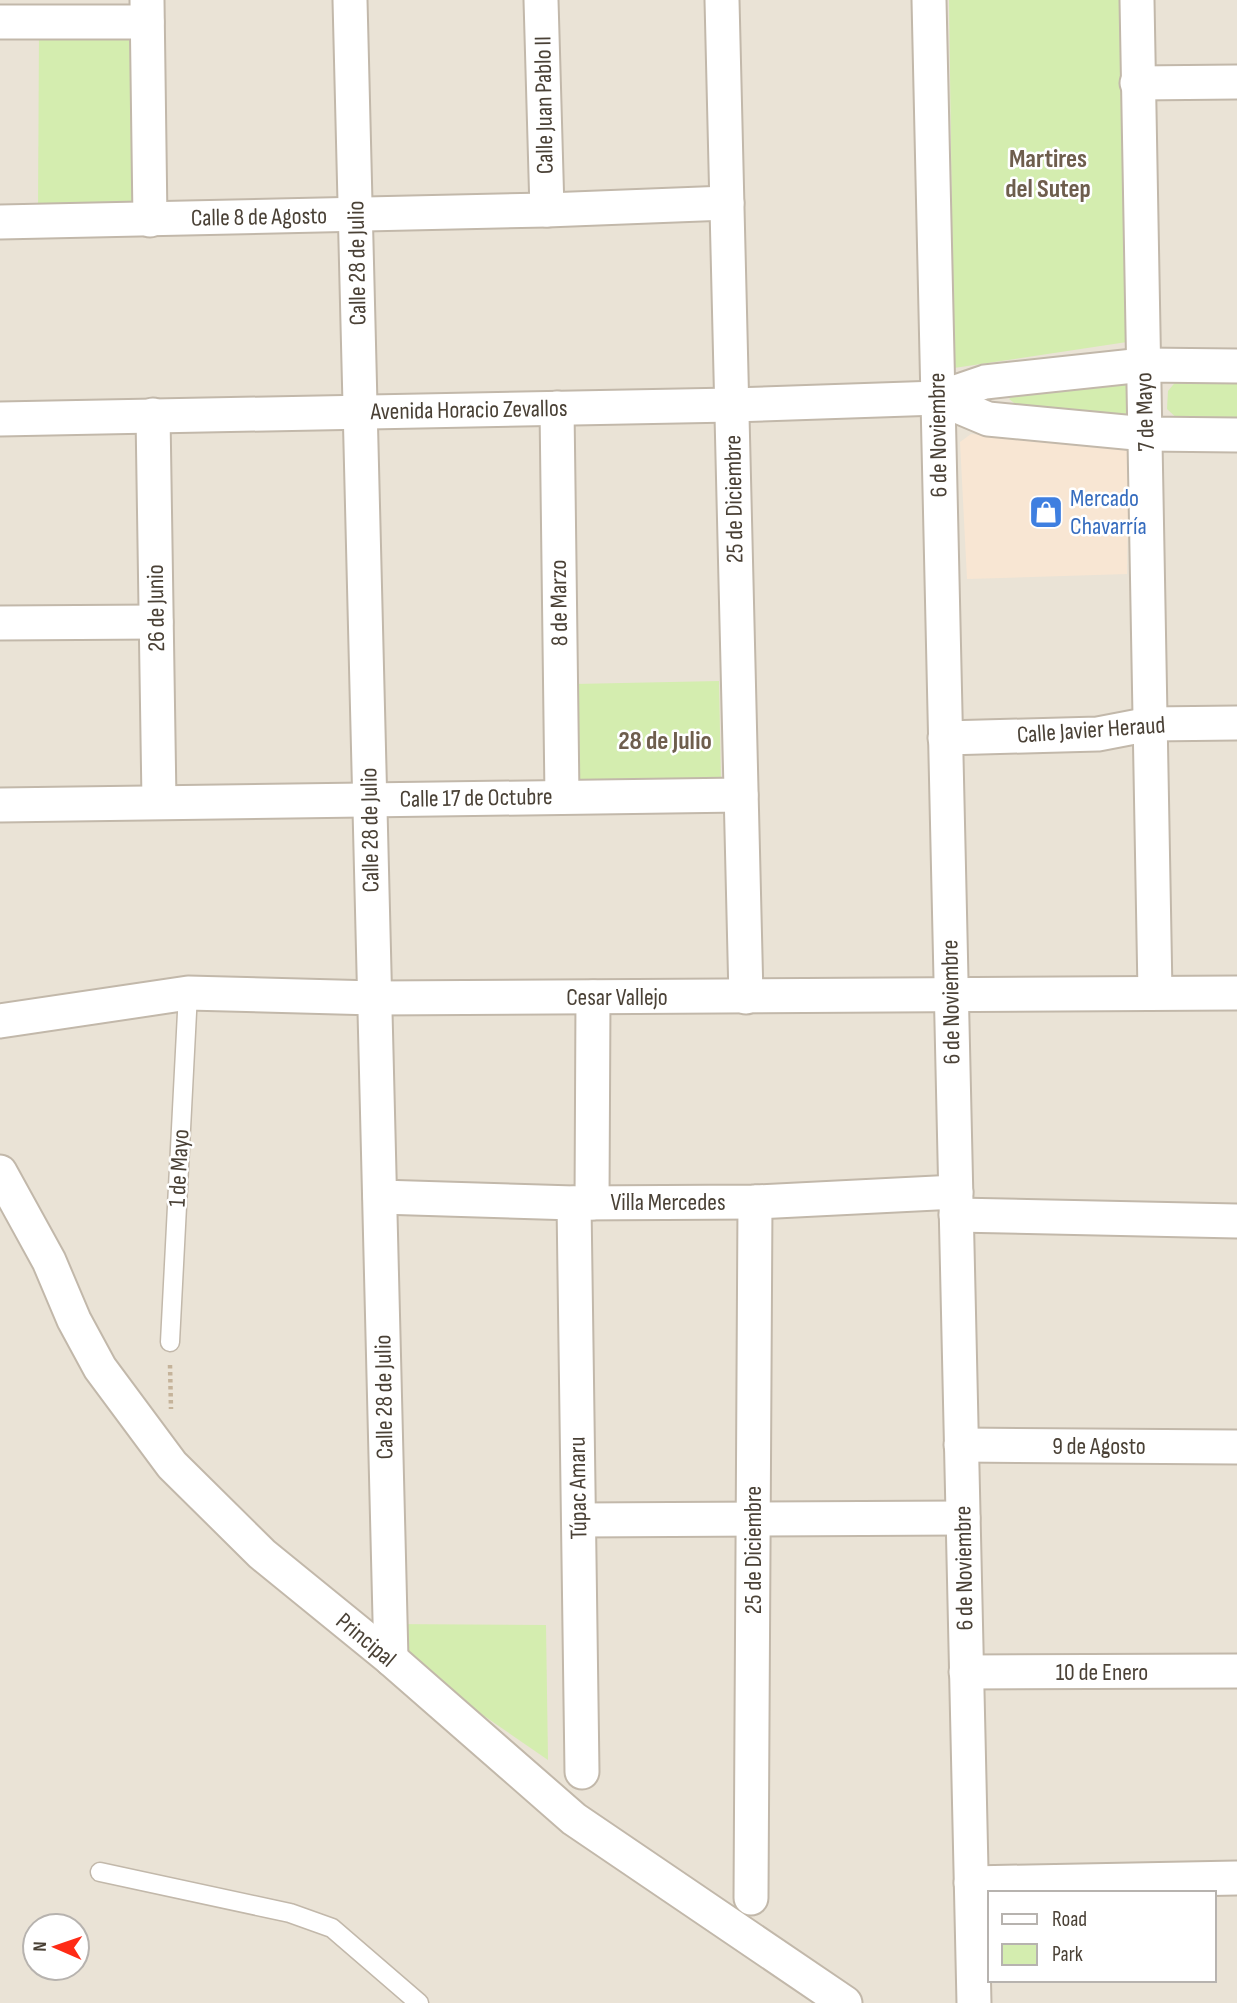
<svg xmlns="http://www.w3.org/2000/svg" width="1237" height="2003" viewBox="0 0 1237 2003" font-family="'Sofia Sans Condensed',sans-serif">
<rect width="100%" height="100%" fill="#f6f1e9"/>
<path fill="#eae3d6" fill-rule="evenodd" d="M0 0H1237V2003H0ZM990 1893H1214V1980H990ZM35 1926H77V1968H35Z"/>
<polygon fill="#f8e6d3" points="971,434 1129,450 1127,574 967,579 960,442"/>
<g fill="#d4edaf">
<polygon points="949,0 1120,0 1127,342 954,368"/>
<polygon points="39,31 132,32 134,208 38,207"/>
<polygon points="1137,375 1136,421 1023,410 1009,399 1022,389"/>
<polygon points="1178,379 1237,380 1237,421 1179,420 1167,409 1168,391"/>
<polygon points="719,681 721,783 576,787 574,684"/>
<polygon points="385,1624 546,1625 548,1760 458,1698 382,1639"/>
</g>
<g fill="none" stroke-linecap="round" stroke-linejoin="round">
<g stroke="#c2b8aa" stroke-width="21">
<g id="lane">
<polyline points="170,1342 188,993"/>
<polyline points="100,1872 290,1913 332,1928 419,2003"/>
</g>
</g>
<g stroke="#c2b8aa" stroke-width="37">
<g id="street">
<polyline points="147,0 150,220"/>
<polyline points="350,0 391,1659"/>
<polyline points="541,0 547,210"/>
<polyline points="722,0 746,997"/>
<polyline points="929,0 974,2003"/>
<polyline points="1137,0 1155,992"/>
<polyline points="0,22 147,22"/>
<polyline points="1137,83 1237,82"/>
<polyline points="0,222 547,210 727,203"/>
<polyline points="938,398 988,419 1146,434 1237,435"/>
<polyline points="557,408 562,797"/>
<polyline points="153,415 159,801"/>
<polyline points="0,419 732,405 938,398 985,382 1143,365 1237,366"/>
<polyline points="0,623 156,622"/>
<polyline points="945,738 1098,734 1150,724 1237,723"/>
<polyline points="0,805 741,795"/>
<polyline points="0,1021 188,993 375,998 1237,993"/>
<polyline points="0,1172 49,1261 74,1320 100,1368 172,1465 262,1554 391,1659 574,1819 845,2003"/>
<polyline points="380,1197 574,1203 755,1202 956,1192"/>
<polyline points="574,1203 582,1772"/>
<polyline points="592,1203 593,997"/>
<polyline points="956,1215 1237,1221"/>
<polyline points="961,1445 1237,1447"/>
<polyline points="579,1520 963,1518"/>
<polyline points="966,1672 1237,1671"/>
<polyline points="971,1883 1237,1878"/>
<polyline points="751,1898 755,1202"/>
</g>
</g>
<polyline stroke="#c5b39a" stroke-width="4.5" stroke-dasharray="3.5 3.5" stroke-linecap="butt" points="170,1365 171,1409"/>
<use href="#lane" stroke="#fff" stroke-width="18"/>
<use href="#street" stroke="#fff" stroke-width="33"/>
</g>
<defs>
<g id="shop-square" transform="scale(1.75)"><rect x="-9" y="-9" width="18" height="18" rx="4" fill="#3f7fe0" stroke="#fff"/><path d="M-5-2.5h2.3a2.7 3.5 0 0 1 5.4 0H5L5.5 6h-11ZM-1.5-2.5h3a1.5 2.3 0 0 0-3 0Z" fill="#fff"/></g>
</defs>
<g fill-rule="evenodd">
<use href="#shop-square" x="1046" y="512"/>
</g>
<g text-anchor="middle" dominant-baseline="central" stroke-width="5" stroke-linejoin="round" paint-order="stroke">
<g font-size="24" fill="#4a4136" stroke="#fff">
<text transform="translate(544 105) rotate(-91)">Calle Juan Pablo II</text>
<text transform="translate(259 217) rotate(-1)">Calle 8 de Agosto</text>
<text transform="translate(357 263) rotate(-91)">Calle 28 de Julio</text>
<text transform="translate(469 410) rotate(-1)">Avenida Horacio Zevallos</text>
<text transform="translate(1145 412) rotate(-92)">7 de Mayo</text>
<text transform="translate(938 435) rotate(-91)">6 de Noviembre</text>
<text transform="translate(734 499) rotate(-91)">25 de Diciembre</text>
<text transform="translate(559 603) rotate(-91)">8 de Marzo</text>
<text transform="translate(156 608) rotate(-91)">26 de Junio</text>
<text transform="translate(1091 730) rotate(-4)">Calle Javier Heraud</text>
<text transform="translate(476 798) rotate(-1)">Calle 17 de Octubre</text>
<text transform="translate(370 830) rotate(-91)">Calle 28 de Julio</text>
<text x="617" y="997">Cesar Vallejo</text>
<text transform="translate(951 1002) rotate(-91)">6 de Noviembre</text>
<text transform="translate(179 1168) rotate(-87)">1 de Mayo</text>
<text x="668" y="1202">Villa Mercedes</text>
<text transform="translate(384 1397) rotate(-91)">Calle 28 de Julio</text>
<text x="1099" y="1446">9 de Agosto</text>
<text transform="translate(578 1488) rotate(-91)">Túpac Amaru</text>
<text transform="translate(753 1550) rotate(-90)">25 de Diciembre</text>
<text transform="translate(964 1568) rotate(-91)">6 de Noviembre</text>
<text transform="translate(366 1640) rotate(40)">Principal</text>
<text x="1102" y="1672">10 de Enero</text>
</g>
<g font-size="24" fill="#366cbe" stroke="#fff" text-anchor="start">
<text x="1070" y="498">Mercado<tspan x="1070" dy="28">Chavarría</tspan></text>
</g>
<g font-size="26" font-weight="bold" fill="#6e5e4d" stroke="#fff">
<text x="1048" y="159">Martires<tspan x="1048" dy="30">del Sutep</tspan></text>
<text x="665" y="741">28 de Julio</text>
</g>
</g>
<rect x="988" y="1891" width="228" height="91" fill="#ffffff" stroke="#b7b3af" stroke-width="2"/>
<rect x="1002" y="1914" width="35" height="10" fill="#ffffff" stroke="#b7b3af" stroke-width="2"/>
<text x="1052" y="1926" font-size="21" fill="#4a4136">Road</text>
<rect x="1002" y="1944" width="35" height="21" fill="#d4edaf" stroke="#b7b3af" stroke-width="2"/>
<text x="1052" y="1961" font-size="21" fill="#4a4136">Park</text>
<g transform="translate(56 1947) rotate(272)"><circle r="33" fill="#ffffff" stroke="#b7b3af" stroke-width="2"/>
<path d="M0-5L12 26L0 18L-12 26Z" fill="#ff2b16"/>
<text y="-10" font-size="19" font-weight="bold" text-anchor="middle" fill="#4a4136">N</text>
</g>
</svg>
